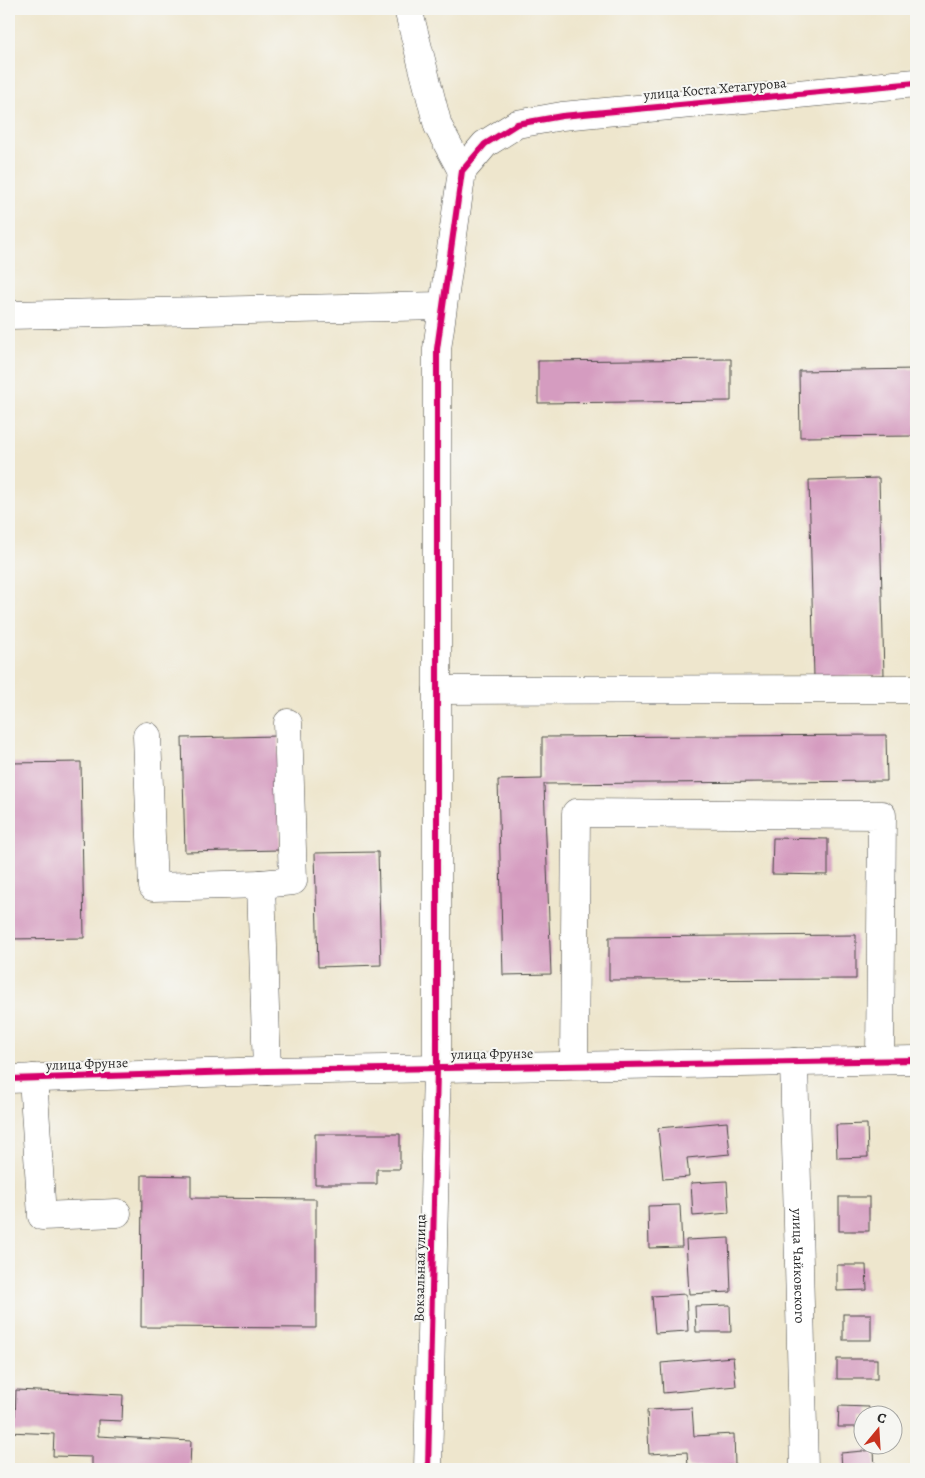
<svg xmlns="http://www.w3.org/2000/svg" width="925" height="1478" viewBox="0 0 925 1478" font-family="Alegreya,serif">
<rect width="100%" height="100%" fill="#f6f6f2"/>
<filter id="ink" filterUnits="userSpaceOnUse"><feTurbulence type="fractalNoise" baseFrequency=".02" numOctaves="2"/><feDisplacementMap in="SourceGraphic" scale="10" xChannelSelector="R" yChannelSelector="G"/><feConvolveMatrix kernelMatrix="1 2 1 2 8 2 1 2 1" color-interpolation-filters="sRGB"/></filter>
<filter id="wash" filterUnits="userSpaceOnUse"><feTurbulence type="fractalNoise" baseFrequency=".0096" numOctaves="4" result="noise"/><feDisplacementMap in="SourceGraphic" scale="20" xChannelSelector="R" yChannelSelector="G"/><feGaussianBlur stdDeviation="1.12" result="paint"/><feColorMatrix in="noise" values="0 0 0 0 0 0 0 0 0 0 0 0 0 0 0 0 0 1.4 0 .05"/><feComposite in="paint" operator="in"/></filter>
<g filter="url(#wash)">
<rect width="100%" height="100%" fill="#eee6cd"/>
<g id="blocks">
<g fill="#d59cc0">
<polygon points="731,359 731,401 538,403 538,361"/>
<polygon points="916,369 916,436 800,437 799,371"/>
<polygon points="879,478 884,675 814,677 809,480"/>
<polygon points="886,735 887,781 544,784 551,974 503,975 498,780 542,779 542,737"/>
<polygon points="278,736 280,850 185,852 182,738"/>
<polygon points="81,762 84,938 9,939 9,763"/>
<polygon points="773,838 828,839 828,875 772,874"/>
<polygon points="378,852 381,965 318,967 315,853"/>
<polygon points="856,935 856,979 609,980 609,937"/>
<polygon points="727,1122 730,1154 687,1158 689,1177 663,1179 658,1128"/>
<polygon points="867,1124 868,1157 837,1158 836,1125"/>
<polygon points="315,1134 400,1134 400,1169 377,1169 377,1184 315,1184"/>
<polygon points="142,1175 191,1176 191,1198 316,1199 316,1328 141,1327"/>
<polygon points="727,1181 729,1213 693,1216 691,1183"/>
<rect x="839" y="1197" width="30" height="34"/>
<polygon points="680,1205 682,1247 649,1248 648,1206"/>
<polygon points="729,1238 731,1292 689,1294 686,1240"/>
<polygon points="837,1265 866,1265 867,1290 837,1291"/>
<polygon points="686,1294 688,1331 655,1333 652,1296"/>
<polygon points="730,1305 731,1332 696,1332 695,1306"/>
<rect x="843" y="1314" width="28" height="26"/>
<polygon points="733,1357 736,1386 663,1393 661,1363"/>
<rect x="837" y="1359" width="40" height="20"/>
<polygon points="16,1390 123,1395 122,1421 98,1420 98,1436 191,1441 190,1469 92,1469 92,1457 53,1456 54,1434 9,1432 9,1418 15,1419"/>
<polygon points="839,1406 869,1407 868,1416 862,1416 862,1427 838,1427"/>
<polygon points="692,1408 694,1436 734,1434 735,1465 688,1467 687,1452 649,1454 647,1410"/>
<polygon points="874,1450 875,1469 842,1469 841,1453"/>
</g>
</g>
</g>
<g filter="url(#ink)">
<use href="#blocks" fill-opacity="0" stroke="#484743" stroke-width="1"/>
<g fill="none" stroke-linecap="round" stroke-linejoin="round">
<g stroke="#484743" stroke-width="29">
<g id="minor">
<polyline points="408,9 438,126 462,171"/>
<polyline points="9,315 442,306"/>
<polyline points="437,690 916,689"/>
<polyline points="147,736 153,887 261,884 267,1071"/>
<polyline points="261,884 293,881 288,723"/>
<path id="s1" d="M794 1062 804 1469"/>
<polyline points="574,1065 576,813 882,815 880,1060"/>
<polyline points="33,1078 42,1216 117,1213"/>
<polyline points="9,1079 267,1071 916,1060"/>
<polyline points="428,1469 437,1068 437,349 462,171 485,144 517,124 562,116 916,83"/>
</g>
</g>
<use href="#minor" stroke="#fff" stroke-width="28"/>
<g stroke="#f6f6f2" stroke-width="9">
<g id="cycleway">
<polyline points="9,1079 267,1071 916,1060"/>
<polyline points="428,1469 437,1068 437,349 462,171 485,144 517,124 562,116 916,83"/>
</g>
</g>
<use href="#cycleway" stroke="#d6006c" stroke-width="6"/>
</g>
</g>
<g text-anchor="middle" dominant-baseline="central" stroke-width="4" stroke-linejoin="round" paint-order="stroke">
<g font-size="14" fill="#2b2b2b" stroke="#f6f6f2">
<text transform="translate(715 89) rotate(-5)">улица Коста Хетагурова</text>
<text transform="translate(492 1054) rotate(-1)">улица Фрунзе</text>
<text transform="translate(87 1064) rotate(-2)">улица Фрунзе</text>
<text stroke="none"><textPath href="#s1" startOffset="204">улица Чайковского</textPath></text>
<text transform="translate(420 1268) rotate(-89)">Вокзальная улица</text>
</g>
</g>
<rect width="925" height="1478" fill="none" stroke="#f6f6f2" stroke-width="30"/>
<g transform="translate(878 1430) rotate(18)"><circle r="24" fill="#f6f6f2" stroke="#a5a5a2"/>
<path d="M0-4L9 19L0 12L-9 19Z" fill="#c8321e"/>
<text y="-8" font-size="14" font-weight="bold" text-anchor="middle" fill="#2b2b2b">С</text>
</g>
</svg>
